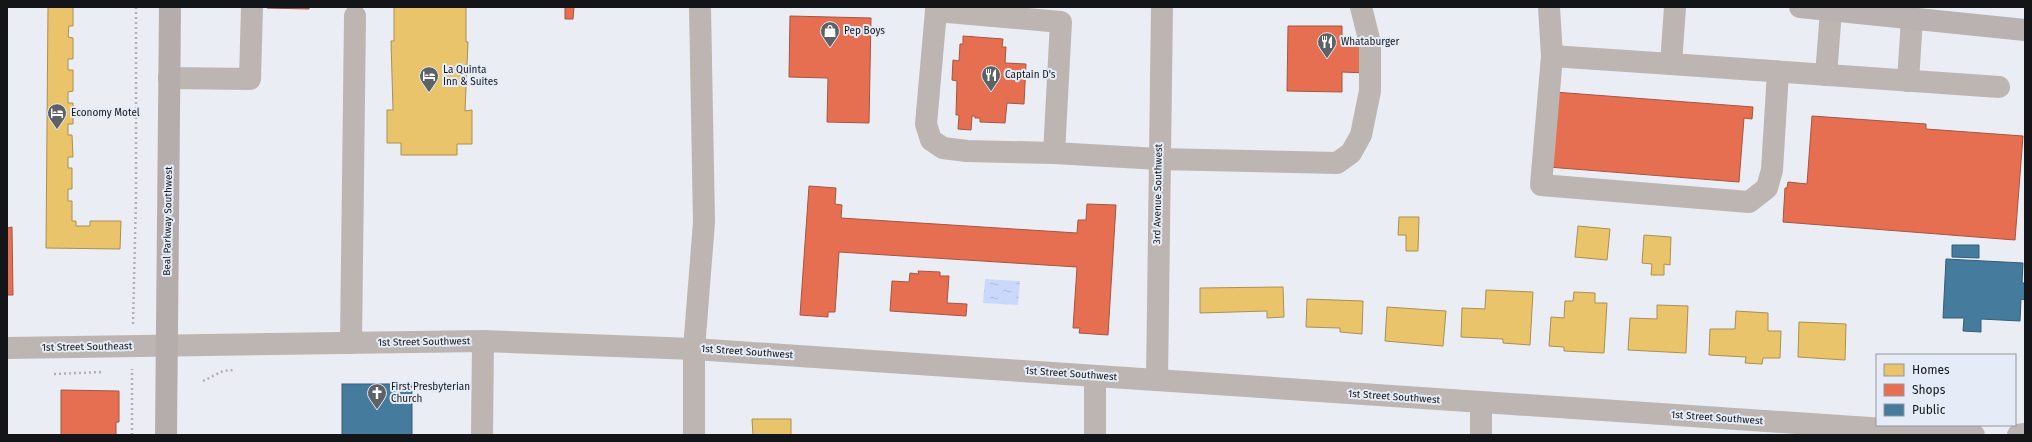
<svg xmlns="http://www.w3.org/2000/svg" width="2032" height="442" viewBox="0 0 2032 442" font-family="'Fira Sans',sans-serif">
<defs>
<pattern id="water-ripples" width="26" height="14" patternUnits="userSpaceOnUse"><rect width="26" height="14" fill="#cad9fb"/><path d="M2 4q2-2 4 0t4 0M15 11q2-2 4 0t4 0" fill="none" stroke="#adb9d7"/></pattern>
</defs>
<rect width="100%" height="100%" fill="#eaedf3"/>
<polygon fill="url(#water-ripples)" points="985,279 1020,281 1018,305 983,303"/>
<g fill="#e9c46a" stroke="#a99052">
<polygon points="48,7 73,7 73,26 69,26 68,37 73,38 73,59 68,59 68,70 73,70 73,91 68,92 68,103 73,103 73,124 68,124 68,135 72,135 73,157 68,157 68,168 72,168 72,189 68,189 68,201 72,201 72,221 76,221 76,226 90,226 90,221 121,221 120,249 46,248"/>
<polygon points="394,7 466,7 466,42 468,42 465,111 472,110 472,144 457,144 457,155 401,155 401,143 387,143 387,110 393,110 391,41 394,41"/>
<polygon points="1399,217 1419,217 1418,251 1406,251 1406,235 1398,235"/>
<polygon points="1578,226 1610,229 1607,260 1575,257"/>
<polygon points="1644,235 1671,237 1670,265 1664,264 1664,275 1651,275 1652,264 1642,263"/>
<polygon points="1283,287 1284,317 1267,318 1267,311 1200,313 1200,288"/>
<polygon points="1486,290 1533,292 1530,345 1503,343 1503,339 1461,337 1462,308 1485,309"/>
<polygon points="1574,292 1595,293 1595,303 1607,303 1604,353 1564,351 1564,347 1549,346 1551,317 1564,318 1565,301 1573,301"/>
<polygon points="1307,299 1363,301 1362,334 1340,332 1340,328 1306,327"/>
<polygon points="1657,305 1688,306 1686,353 1628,350 1630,318 1657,319"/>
<polygon points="1387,307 1446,311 1443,346 1385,341"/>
<polygon points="1736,311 1768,313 1768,331 1781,331 1780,358 1763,358 1762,364 1745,363 1746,357 1709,355 1710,329 1735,329"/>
<polygon points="1799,322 1846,324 1845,360 1798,357"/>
<polygon points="752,419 791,419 791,435 753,435"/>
</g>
<g fill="#e76f51" stroke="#a75440">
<polygon points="267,7 309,7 309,9 267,8"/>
<polygon points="565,7 574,7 573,19 565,19"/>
<polygon points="790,16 871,18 869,123 827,122 828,78 789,77"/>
<polygon points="1288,26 1342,26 1342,45 1367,46 1367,73 1342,72 1342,92 1287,91"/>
<polygon points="963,36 1003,39 1002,47 1006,47 1005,63 1026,64 1024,104 1007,103 1005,123 980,122 980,118 975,118 975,116 972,116 971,130 958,129 959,115 956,115 957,81 952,80 953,60 959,61 960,44 963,44"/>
<polygon points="1554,92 1753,107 1752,119 1744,118 1739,182 1548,167"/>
<polygon points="1812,116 1926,124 1926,129 2023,136 2015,240 1783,222 1785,188 1787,188 1788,182 1807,184"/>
<polygon points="809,186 836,188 835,204 842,205 841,218 1077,233 1078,220 1086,220 1087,204 1116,205 1108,335 1079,333 1080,328 1073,328 1077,267 839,252 835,312 828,312 828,317 800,315"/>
<polygon points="12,227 13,295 7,295 7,228"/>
<polygon points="918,271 940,272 940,276 949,276 947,303 967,304 966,316 890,311 892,281 909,282 910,273 919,274"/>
<polygon points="61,390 119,391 119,422 116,422 116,435 61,435"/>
</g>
<g fill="#457b9d" stroke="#365c75">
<polygon points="1952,245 1979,245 1979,258 1952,257"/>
<polygon points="1946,259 2023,263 2022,283 2025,283 2025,300 2021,299 2020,321 1981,319 1981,332 1963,331 1964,318 1943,318"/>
<rect x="342" y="384" width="70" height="51"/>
</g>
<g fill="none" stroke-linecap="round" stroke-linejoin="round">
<g stroke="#b5b1b0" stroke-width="2.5" stroke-dasharray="2 3" stroke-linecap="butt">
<polyline points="133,324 136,197 136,7"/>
<polyline points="54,374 102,372"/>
<polyline points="203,381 223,371 234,370"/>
<polyline points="132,435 132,369"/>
</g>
<g stroke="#bdb5b2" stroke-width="22">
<polyline points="936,7 936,11 1061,22 1054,153 1159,159 1337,163 1351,153 1361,135 1370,91 1370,43 1361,7"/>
<polyline points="1549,7 1552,56 1541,185 1749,202 1767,188 1772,170 1778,72"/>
<polyline points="1675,7 1671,64 1999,87"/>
<polyline points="936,11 926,124 931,140 943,148 967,151 1054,153"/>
<polyline points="1552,56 1671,64"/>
<polyline points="1826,75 1831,11"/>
<polyline points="169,78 250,79 252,7"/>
<polyline points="1908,81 1912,19"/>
<polyline points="351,343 355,16"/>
<polyline points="7,348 483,341 694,349 1974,435"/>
<polyline points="1157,380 1162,7"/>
<polyline points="482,435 483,341"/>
<polyline points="694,435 694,349 704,222 700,7"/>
<polyline points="1095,435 1095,376"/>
<polyline points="1481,435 1481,403"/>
<polyline points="2018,435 2025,434"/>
</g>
<polyline stroke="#b5adab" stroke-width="22" points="166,435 170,7"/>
<polyline stroke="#b9b2b0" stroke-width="22" points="1800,7 2025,30"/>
</g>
<defs>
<g id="shop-pin" transform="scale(1)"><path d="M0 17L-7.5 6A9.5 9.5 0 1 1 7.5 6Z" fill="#5e6165" stroke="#e6ecf7"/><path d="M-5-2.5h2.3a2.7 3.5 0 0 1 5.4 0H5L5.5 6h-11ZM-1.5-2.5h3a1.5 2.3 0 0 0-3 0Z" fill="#fff"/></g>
<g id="restaurant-pin" transform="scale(1)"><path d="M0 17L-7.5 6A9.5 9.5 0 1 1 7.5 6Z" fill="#5e6165" stroke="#e6ecf7"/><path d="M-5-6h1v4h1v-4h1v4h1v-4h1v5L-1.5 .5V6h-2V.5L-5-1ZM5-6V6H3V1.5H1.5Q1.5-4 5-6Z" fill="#fff"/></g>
<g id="hotel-pin" transform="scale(1)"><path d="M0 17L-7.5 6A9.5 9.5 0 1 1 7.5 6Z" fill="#5e6165" stroke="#e6ecf7"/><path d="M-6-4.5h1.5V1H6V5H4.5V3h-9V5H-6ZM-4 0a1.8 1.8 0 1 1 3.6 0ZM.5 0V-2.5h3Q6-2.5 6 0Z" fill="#fff"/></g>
<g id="church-pin" transform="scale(1)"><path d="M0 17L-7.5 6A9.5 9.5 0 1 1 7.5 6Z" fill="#5e6165" stroke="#e6ecf7"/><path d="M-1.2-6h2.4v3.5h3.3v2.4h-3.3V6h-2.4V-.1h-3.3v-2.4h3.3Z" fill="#fff"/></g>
</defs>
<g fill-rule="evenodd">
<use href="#shop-pin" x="830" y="31"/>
<use href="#restaurant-pin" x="1327" y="42"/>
<use href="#restaurant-pin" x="991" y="75"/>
<use href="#hotel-pin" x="429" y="76"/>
<use href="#hotel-pin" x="57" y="113"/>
<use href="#church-pin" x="377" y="393"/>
</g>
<g text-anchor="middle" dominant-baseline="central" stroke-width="4" stroke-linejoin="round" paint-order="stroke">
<g font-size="10" fill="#131519" stroke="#e6ecf7" text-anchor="start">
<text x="844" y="31">Pep Boys</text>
<text x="1341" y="42">Whataburger</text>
<text x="443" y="70">La Quinta<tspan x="443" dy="12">Inn &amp; Suites</tspan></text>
<text x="1005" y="75">Captain D's</text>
<text x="71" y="113">Economy Motel</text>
<text x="391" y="387">First Presbyterian<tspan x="391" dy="12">Church</tspan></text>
</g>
<g font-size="10" fill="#131519" stroke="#e6ecf7">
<text transform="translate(1158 194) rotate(-89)">3rd Avenue Southwest</text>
<text transform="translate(168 221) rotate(-89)">Beal Parkway Southwest</text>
<text transform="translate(424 342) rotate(-1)">1st Street Southwest</text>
<text transform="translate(87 347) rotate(-1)">1st Street Southeast</text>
<text transform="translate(747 352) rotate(4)">1st Street Southwest</text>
<text transform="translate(1071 374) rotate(4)">1st Street Southwest</text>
<text transform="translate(1394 397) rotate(4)">1st Street Southwest</text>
<text transform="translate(1717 418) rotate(4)">1st Street Southwest</text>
</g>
</g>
<rect width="2032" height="442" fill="none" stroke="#131519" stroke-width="16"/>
<rect x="1876" y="354" width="140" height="72" fill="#e6ecf7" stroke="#92969e"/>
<rect x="1884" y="364" width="20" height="12" fill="#e9c46a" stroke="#92969e"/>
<text x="1912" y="374" font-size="12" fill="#131519">Homes</text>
<rect x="1884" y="384" width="20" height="12" fill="#e76f51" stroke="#92969e"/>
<text x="1912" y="394" font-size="12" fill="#131519">Shops</text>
<rect x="1884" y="404" width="20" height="12" fill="#457b9d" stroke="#92969e"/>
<text x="1912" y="414" font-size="12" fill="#131519">Public</text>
</svg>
